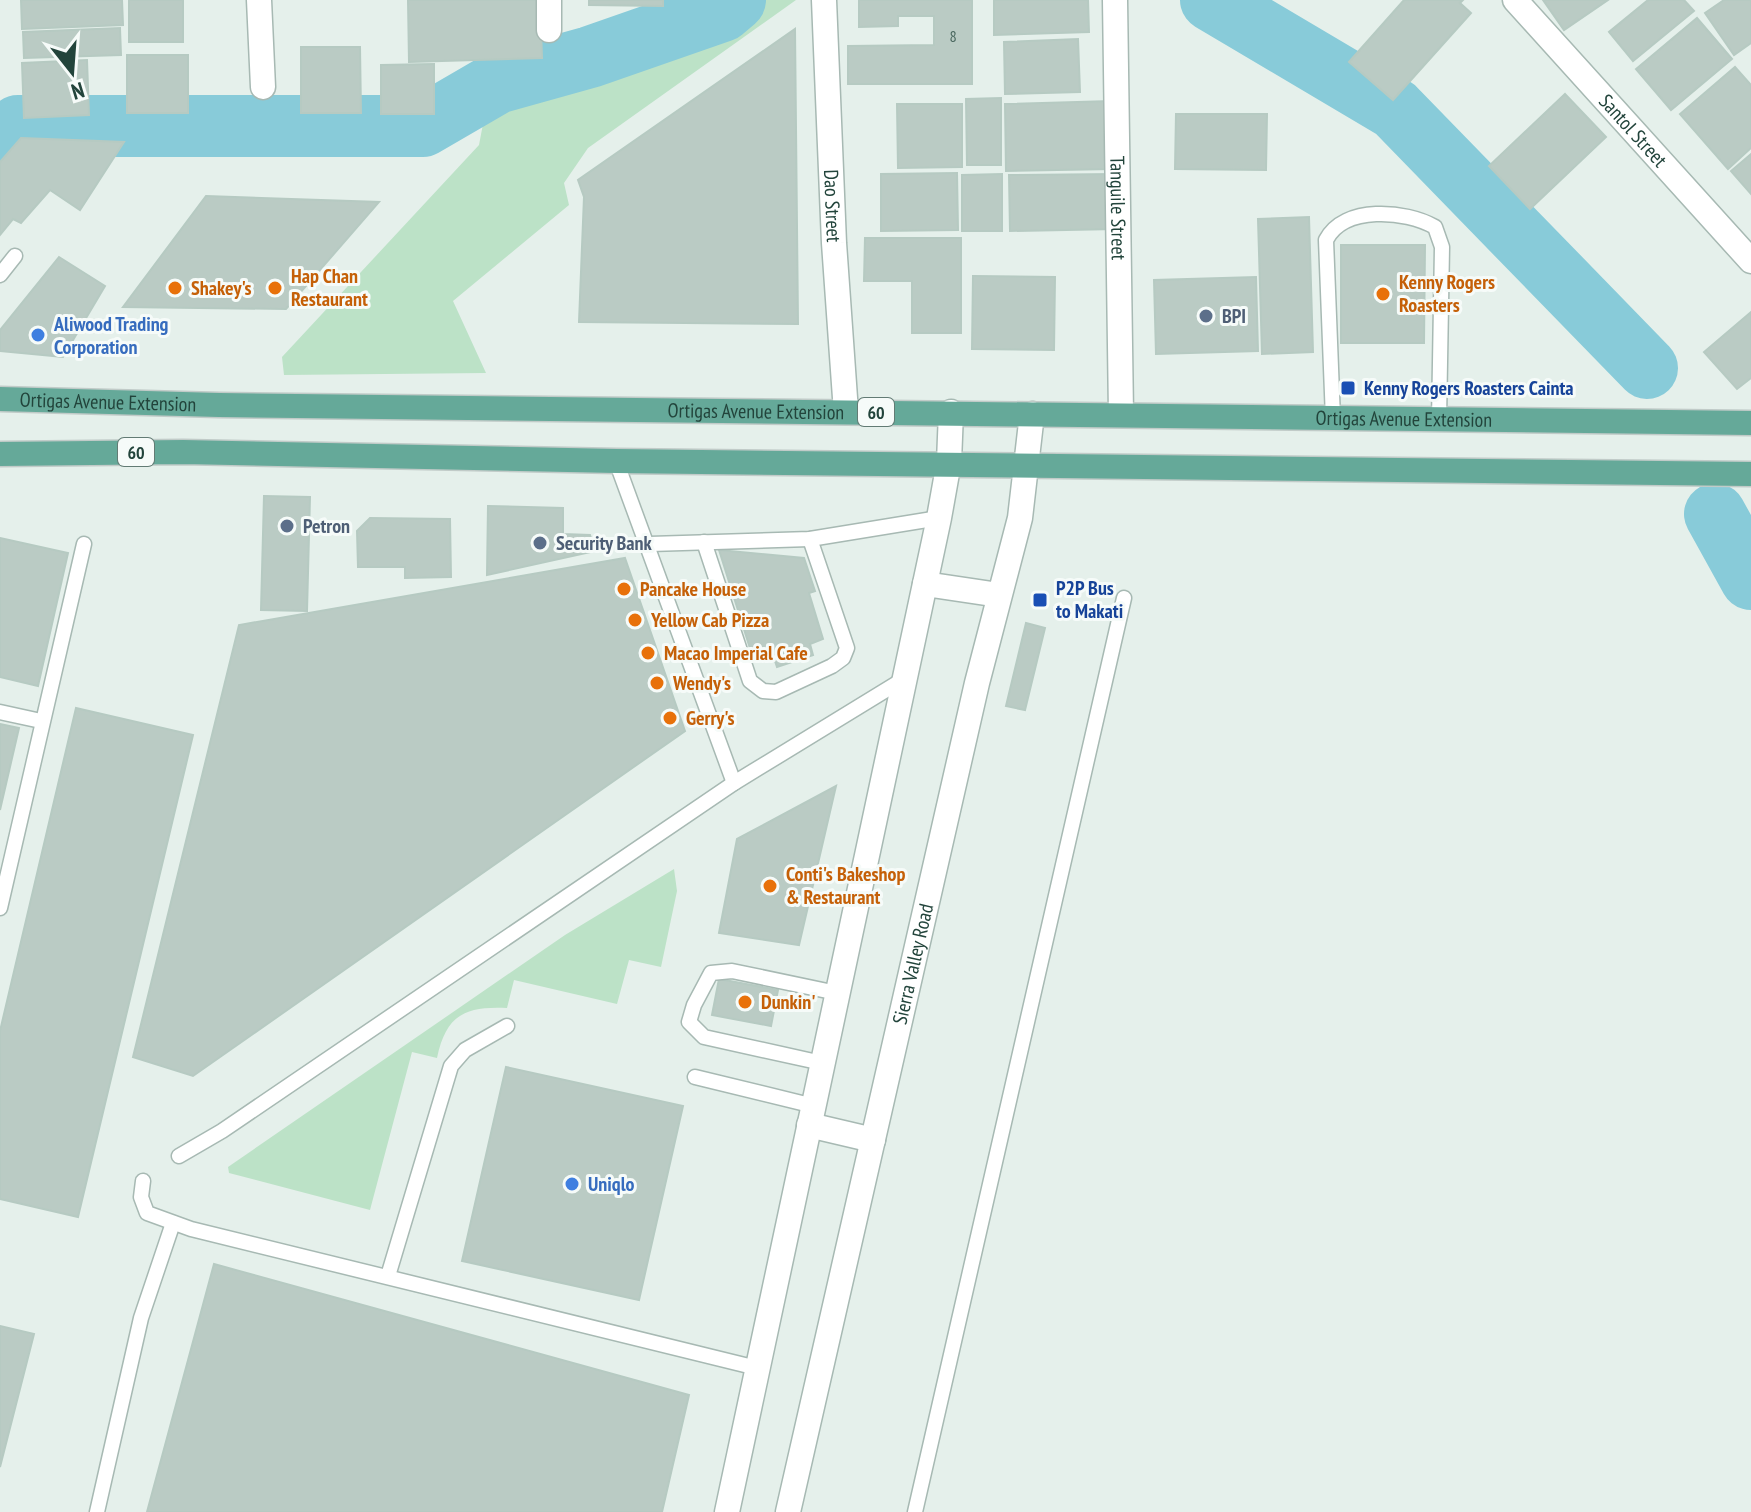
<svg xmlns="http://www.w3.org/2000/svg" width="1751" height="1512" viewBox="0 0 1751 1512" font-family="'PT Sans Narrow',sans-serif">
<rect width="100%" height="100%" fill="#e5f0eb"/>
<g fill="#bce2c7">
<polygon points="748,0 796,0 588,148 564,183 569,205 453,301 486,373 284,375 282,357 479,145 487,103 722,19"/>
<path d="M674 869 677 891 661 967 629 960 617 1004 514 980 507 1008C465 1006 446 1015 437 1058L412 1052 370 1210 229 1173 228 1167 565 935Z"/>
</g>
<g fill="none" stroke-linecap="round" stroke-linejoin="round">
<g stroke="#88cbd9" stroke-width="62">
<polyline points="1211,0 1395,109 1647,368"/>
<polyline points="0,146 18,126 423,126 497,83 590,57 722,11 735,0"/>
<polyline points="1715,514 1751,579"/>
</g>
</g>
<g fill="#bacbc4" stroke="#b6cac2" stroke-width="2">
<polygon points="21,0 122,0 123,25 22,29"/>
<rect x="129" y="0" width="54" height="42"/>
<polygon points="408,0 540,0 542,58 409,62"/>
<polygon points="589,0 663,0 663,6 589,5"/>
<polygon points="859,0 972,0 972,84 848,84 848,46 934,45 934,16 898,16 898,26 859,27"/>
<polygon points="994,0 1088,0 1089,32 994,35"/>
<polygon points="1404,0 1463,0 1460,3 1471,13 1393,100 1349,62"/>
<polygon points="1543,0 1608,0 1564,30"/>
<polygon points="1648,0 1684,0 1694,11 1633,61 1609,32"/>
<polygon points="1724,0 1751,0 1751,43 1734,55 1705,13"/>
<polygon points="1697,18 1732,59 1671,110 1636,69"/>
<polygon points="120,28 121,55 24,58 23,32"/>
<polygon points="795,29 798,324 579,322 584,197 578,180"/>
<polygon points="1078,39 1080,92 1005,94 1004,42"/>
<polygon points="301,47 360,47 361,113 301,113"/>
<rect x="127" y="55" width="61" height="58"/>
<polygon points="87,60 89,115 24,118 22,63"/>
<polygon points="434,64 434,114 381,114 381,65"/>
<polygon points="1735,67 1751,85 1751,148 1728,169 1680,114"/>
<polygon points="1565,94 1606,137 1530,209 1489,166"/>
<polygon points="1001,98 1001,165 967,165 966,99"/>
<polygon points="1111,101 1113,169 1006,171 1005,104"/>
<polygon points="897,104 962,104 962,167 898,168"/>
<polygon points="1176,114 1267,114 1266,170 1175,169"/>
<polygon points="21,138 124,142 80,210 50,190 21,223 13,219 0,235 0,162"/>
<polygon points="1751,154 1751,194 1731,171"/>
<polygon points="957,173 958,230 881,231 881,174"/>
<polygon points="1002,174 1002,231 962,231 962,175"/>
<polygon points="1115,174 1116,229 1010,231 1009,175"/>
<polygon points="206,196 379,202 286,309 123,307"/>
<polygon points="1309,217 1313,352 1262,354 1258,219"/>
<polygon points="865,238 961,238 961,333 912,333 912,281 864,281"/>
<polygon points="1341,245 1425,245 1424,343 1341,343"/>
<polygon points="59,257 105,286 63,357 0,351 0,330"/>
<polygon points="973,276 1055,277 1054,350 972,349"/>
<polygon points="1256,277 1258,351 1156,354 1154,280"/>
<polygon points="1751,312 1751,378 1737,389 1704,352"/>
<polygon points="264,496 310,497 307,611 261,610"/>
<polygon points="488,506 563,508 563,534 590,535 595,551 487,575"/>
<polygon points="370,518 450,519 451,577 405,578 405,567 358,567 357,531"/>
<polygon points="0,538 68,553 38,686 0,677"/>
<polygon points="719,550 804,558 815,591 809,593 823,639 810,644 813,655 777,667 773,655 754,661"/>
<polygon points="625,558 685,731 193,1076 133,1057 239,625"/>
<polygon points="1026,623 1045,628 1025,710 1006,706"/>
<polygon points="76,708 193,735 78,1217 0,1199 0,1031"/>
<polygon points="0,724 19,728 0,810"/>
<polygon points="836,786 799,945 719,933 737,839"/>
<polygon points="719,979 778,990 771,1026 712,1015"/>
<polygon points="506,1067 683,1106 639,1300 462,1261"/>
<polygon points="214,1264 689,1395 662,1512 147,1512"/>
<polygon points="0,1326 34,1334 0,1467"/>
</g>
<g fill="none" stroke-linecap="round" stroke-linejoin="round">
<g stroke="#a7b9b3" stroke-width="17">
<g id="lane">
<polyline points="0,275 15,256"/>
<path d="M1333 419 1326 240C1344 205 1405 210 1435 227L1442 247 1439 420"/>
<polyline points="616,461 734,783"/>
<polyline points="704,542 750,681 763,691 776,692 832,666 843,658 847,648 810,539"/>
<polyline points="650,544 810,539 939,518"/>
<polyline points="0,712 41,721"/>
<polyline points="0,908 84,544"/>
<polyline points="822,1063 704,1037 689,1022 694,1005 711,973 732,971 837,993"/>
<polyline points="695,1077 814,1106"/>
<polyline points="179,1156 222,1131 734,783 904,679"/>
<polyline points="143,1181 141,1197 147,1213 191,1229 757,1368"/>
<polyline points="388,1276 451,1066 465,1050 507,1026"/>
<polyline points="97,1512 141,1318 173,1223"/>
<polyline points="915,1512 1124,598"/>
</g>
</g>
<g stroke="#a7b9b3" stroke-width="27">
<g id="street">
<polyline points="259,0 263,87"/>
<polyline points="549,0 549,30"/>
<path id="s1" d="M824 0 834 243 846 412"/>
<path id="s2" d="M1115 0 1121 414"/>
<path id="s3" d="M1515 0 1751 261"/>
<polyline points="925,584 999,595"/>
<polyline points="809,1125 873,1140"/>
<polyline points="727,1512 939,518 949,462 951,412"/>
<path id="s4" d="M788 1512 977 683 1020 518 1032 414"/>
</g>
</g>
<g stroke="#c1cbc8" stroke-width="27">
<g id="primary">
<path id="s5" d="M0 399 219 405 1751 423"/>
<polyline points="0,454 183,452 616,461 1751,474"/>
</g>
</g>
<use href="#lane" stroke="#fff" stroke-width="14"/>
<use href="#street" stroke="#fff" stroke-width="24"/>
<use href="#primary" stroke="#65a999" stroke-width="24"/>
</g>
<g fill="#e8710a" stroke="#f6fbf9" stroke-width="3">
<circle cx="175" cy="288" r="8"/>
<circle cx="275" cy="288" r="8"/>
<circle cx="1383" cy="294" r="8"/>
<circle cx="624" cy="589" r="8"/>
<circle cx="635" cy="620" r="8"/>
<circle cx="648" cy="653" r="8"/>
<circle cx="657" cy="683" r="8"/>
<circle cx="670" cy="718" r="8"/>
<circle cx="770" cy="886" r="8"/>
<circle cx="745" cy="1002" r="8"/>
</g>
<g fill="#5c6f8a" stroke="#f6fbf9" stroke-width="3">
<circle cx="1206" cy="316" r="8"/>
<circle cx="287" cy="526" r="8"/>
<circle cx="540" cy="543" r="8"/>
</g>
<g fill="#3f7fe0" stroke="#f6fbf9" stroke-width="3">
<circle cx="38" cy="335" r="8"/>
<circle cx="572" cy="1184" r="8"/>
</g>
<g fill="#1a4fb4" stroke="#f6fbf9" stroke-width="3">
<rect x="1340" y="380" width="16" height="16" rx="4"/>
<rect x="1032" y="592" width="16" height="16" rx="4"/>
</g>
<g text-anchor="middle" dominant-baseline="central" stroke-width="6" stroke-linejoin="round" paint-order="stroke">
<g font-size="16" fill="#48665d">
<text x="953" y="36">8</text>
</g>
<g fill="#f6fbf9" stroke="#627b74" stroke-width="2">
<rect x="858" y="398" width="36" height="28" rx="6"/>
<rect x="118" y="438" width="36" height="28" rx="6"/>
</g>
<g font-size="18" font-weight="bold" fill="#22443b">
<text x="876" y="412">60</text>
<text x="136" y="452">60</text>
</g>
<g font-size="20" fill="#22443b" stroke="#f6fbf9">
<text stroke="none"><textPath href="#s3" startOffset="176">Santol Street</textPath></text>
<text stroke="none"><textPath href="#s1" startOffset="206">Dao Street</textPath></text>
<text stroke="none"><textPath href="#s2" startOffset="208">Tanguile Street</textPath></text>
<text stroke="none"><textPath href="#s5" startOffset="108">Ortigas Avenue Extension</textPath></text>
<text stroke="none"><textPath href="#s5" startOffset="756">Ortigas Avenue Extension</textPath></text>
<text stroke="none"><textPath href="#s5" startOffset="1404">Ortigas Avenue Extension</textPath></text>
<text stroke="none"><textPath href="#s4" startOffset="562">Sierra Valley Road</textPath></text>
</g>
<g font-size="20" font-weight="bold" fill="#c56008" stroke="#f6fbf9" text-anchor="start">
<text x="291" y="276">Hap Chan<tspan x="291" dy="23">Restaurant</tspan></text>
<text x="1399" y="282">Kenny Rogers<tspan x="1399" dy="23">Roasters</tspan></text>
<text x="191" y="288">Shakey's</text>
<text x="640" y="589">Pancake House</text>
<text x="651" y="620">Yellow Cab Pizza</text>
<text x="664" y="653">Macao Imperial Cafe</text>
<text x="673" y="683">Wendy's</text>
<text x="686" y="718">Gerry's</text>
<text x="786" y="874">Conti's Bakeshop<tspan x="786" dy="23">&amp; Restaurant</tspan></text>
<text x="761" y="1002">Dunkin'</text>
</g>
<g font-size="20" font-weight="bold" fill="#4e5e75" stroke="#f6fbf9" text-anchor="start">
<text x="1222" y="316">BPI</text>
<text x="303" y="526">Petron</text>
<text x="556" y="543">Security Bank</text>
</g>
<g font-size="20" font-weight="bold" fill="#366cbe" stroke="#f6fbf9" text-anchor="start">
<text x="54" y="324">Aliwood Trading<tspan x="54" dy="23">Corporation</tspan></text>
<text x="588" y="1184">Uniqlo</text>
</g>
<g font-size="20" font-weight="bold" fill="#164399" stroke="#f6fbf9" text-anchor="start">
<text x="1364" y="388">Kenny Rogers Roasters Cainta</text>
<text x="1056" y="588">P2P Bus<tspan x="1056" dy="23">to Makati</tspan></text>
</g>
</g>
<g transform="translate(72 72) rotate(163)" stroke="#f6fbf9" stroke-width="6" paint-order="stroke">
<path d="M0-6L14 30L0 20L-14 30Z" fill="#22443b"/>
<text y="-12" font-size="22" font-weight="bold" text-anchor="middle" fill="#22443b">N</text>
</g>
</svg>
